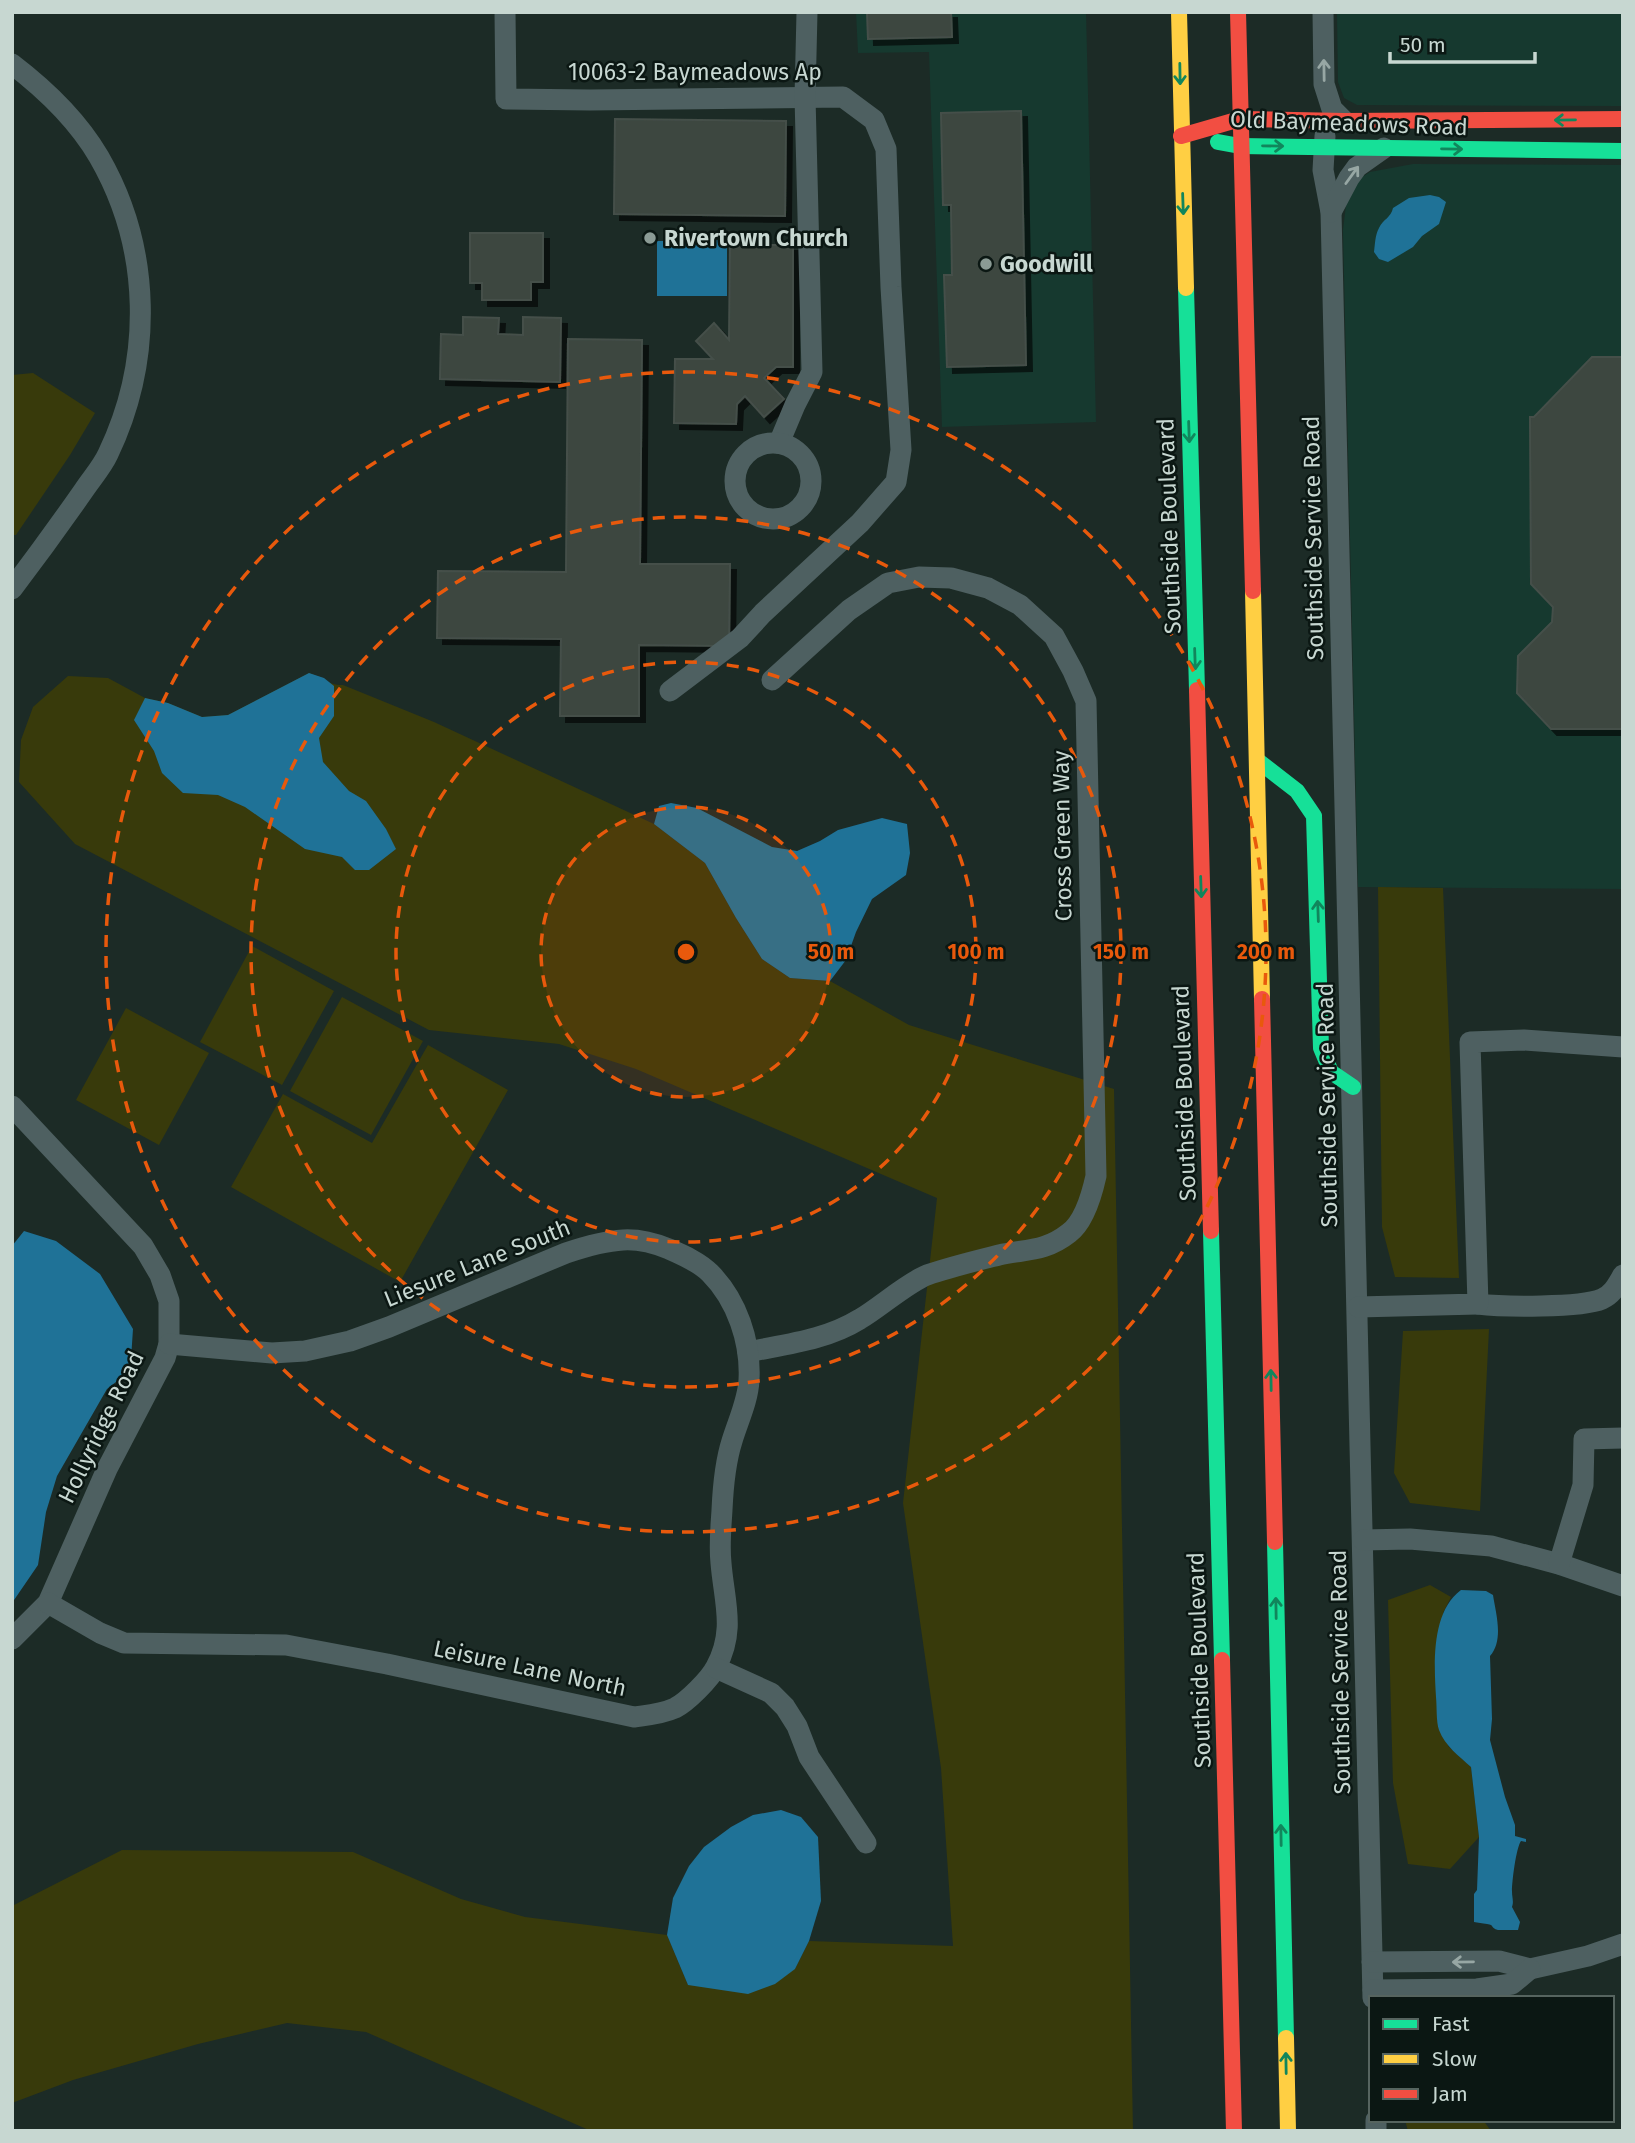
<svg xmlns="http://www.w3.org/2000/svg" width="1635" height="2143" viewBox="0 0 1635 2143" font-family="'Fira Sans',sans-serif">
<defs>
<filter id="shadow"><feDropShadow dx="6" dy="6" stdDeviation="0" flood-color="#0009"/></filter>
</defs>
<rect width="100%" height="100%" fill="#1c2b26"/>
<g fill="#16392f">
<polygon points="856,12 1086,12 1096,422 942,427 929,52 858,53"/>
<polygon points="1337,12 1623,12 1623,106 1357,105 1344,98 1338,82"/>
<polygon points="1413,164 1623,165 1623,889 1358,887 1343,230 1346,205 1359,179 1370,172"/>
</g>
<g fill="#383a0b">
<polygon points="33,373 95,413 70,455 16,535 12,535 12,375"/>
<path d="M309 673C320 677 331 686 343 685L434 722 654 824 705 863 736 918 762 959 790 978 830 981 909 1025 1114 1089 1133 2131H591L366 2032 287 2023 198 2044 73 2080 12 2103V1906L122 1850 353 1852 461 1899 525 1917 667 1935 688 1985 795 1969 809 1941 953 1946 941 1768 903 1503 937 1198 636 1069 559 1044 429 1030 75 844 19 782 21 740 33 707 68 676 108 678 145 698 168 703 202 717 228 715Z"/>
<polygon points="1378,887 1443,888 1459,1278 1395,1277 1382,1227"/>
<polygon points="252,946 334,991 282,1085 200,1042"/>
<polygon points="342,997 423,1041 371,1135 290,1091"/>
<polygon points="126,1008 209,1053 159,1145 76,1100"/>
<polygon points="428,1045 508,1090 400,1282 231,1187 283,1094 372,1143"/>
<polygon points="1489,1329 1480,1511 1410,1503 1394,1473 1403,1331"/>
<polygon points="1430,1585 1451,1597 1443,1613 1448,1746 1471,1767 1479,1837 1450,1869 1408,1864 1393,1783 1388,1600"/>
<polygon points="1405,2120 1483,2120 1491,2131 1408,2131"/>
</g>
<g fill="#1f7297">
<path d="M1430 195 1439 197 1446 202 1439 224 1422 236 1413 247 1388 262 1379 259 1374 252C1375 245 1375 235 1379 228 1383 219 1391 218 1393 208L1409 198Z"/>
<polygon points="727,240 727,296 657,296 657,241"/>
<polygon points="309,673 324,678 334,686 334,716 319,738 323,762 349,791 366,801 386,829 396,849 369,870 355,870 342,857 305,849 245,807 218,795 183,793 162,773 154,751 134,720 145,698 168,703 202,717 228,715"/>
<polygon points="671,803 697,808 772,847 797,851 820,841 838,830 882,818 907,824 910,853 906,875 872,899 856,932 846,960 830,981 790,978 762,959 736,918 705,863 654,824 659,806"/>
<polygon points="24,1231 56,1241 100,1274 133,1329 131,1359 121,1378 107,1389 57,1476 46,1512 38,1565 12,1603 12,1246"/>
<path d="M1461 1590 1486 1591 1493 1595C1496 1614 1504 1640 1490 1656L1492 1719 1490 1740 1505 1797 1515 1825V1836L1526 1839V1842L1521 1841C1516 1848 1512 1882 1512 1891 1512 1898 1514 1901 1512 1907L1520 1922 1518 1930C1512 1930 1504 1930 1498 1930 1490 1928 1495 1925 1487 1924 1482 1923 1478 1923 1474 1922V1894L1477 1890 1479 1837 1471 1767C1459 1756 1445 1746 1439 1730 1436 1721 1437 1707 1436 1697 1434 1664 1431 1612 1461 1590Z"/>
<polygon points="781,1810 801,1817 818,1837 821,1901 809,1941 795,1969 775,1984 748,1994 688,1985 667,1935 673,1898 689,1866 704,1847 731,1827 753,1815"/>
</g>
<g fill="#3c4640" stroke="#454f49" stroke-width="2" filter="url(#shadow)">
<polygon points="867,12 951,12 952,37 868,39"/>
<polygon points="1021,111 1026,365 947,367 944,275 952,275 951,205 943,205 941,113"/>
<polygon points="615,119 786,121 785,216 614,214"/>
<polygon points="470,233 543,233 543,282 531,282 531,300 482,300 482,283 470,283"/>
<polygon points="730,245 793,245 793,367 776,367 764,378 784,399 764,417 745,396 737,404 736,424 674,423 675,359 713,359 696,341 714,323 729,340"/>
<polygon points="463,317 499,318 498,334 523,335 523,317 561,318 560,382 440,379 441,334 463,335"/>
<polygon points="568,339 642,340 640,564 730,564 729,646 639,645 639,716 560,716 561,639 437,638 438,571 566,572"/>
<polygon points="1592,357 1623,357 1623,729 1551,729 1517,693 1518,656 1552,622 1553,607 1531,584 1530,417 1534,417"/>
</g>
<g fill="none" stroke-linecap="round" stroke-linejoin="round">
<g stroke="#4e6061" stroke-width="21">
<polyline points="505,12 506,99 590,100 843,97 874,120 886,149 891,287 901,450 896,482 860,523 763,613 740,638 670,691"/>
<polyline points="1323,12 1324,84 1332,109 1344,121"/>
<path d="M12 64C46 90 78 121 99 157 152 249 153 360 108 454 102 467 92 478 84 490 61 523 37 556 12 589"/>
<polyline points="1325,136 1323,170 1331,212 1373,1998"/>
<polyline points="1331,212 1349,178 1357,167 1384,148"/>
<polyline points="779,443 795,405 812,372 805,97 807,12"/>
<circle cx="773" cy="481" r="38"/>
<polyline points="12,1106 143,1246 160,1275 169,1301 169,1344 165,1358 107,1469 48,1603 12,1639"/>
<path d="M1478 1304C1502 1307 1581 1308 1602 1299 1613 1294 1617 1285 1623 1275"/>
<polyline points="1358,1307 1478,1304 1470,1042 1524,1040 1623,1047"/>
<path d="M748 1352C787 1344 826 1340 860 1319 879 1308 907 1283 927 1275 950 1267 975 1261 999 1255 1026 1249 1045 1252 1069 1233 1084 1222 1092 1194 1096 1176L1086 701 1073 671 1054 636 1020 605 988 588 951 578 919 577 888 583 849 610 772 680"/>
<polyline points="1363,1540 1410,1539 1491,1546 1559,1564 1623,1586"/>
<polyline points="1559,1564 1583,1485 1584,1439 1623,1438"/>
<path d="M48 1603 100 1633 124 1643 286 1645 387 1664 634 1717C648 1715 662 1714 675 1708 687 1702 710 1679 716 1667 736 1630 724 1601 721 1563 719 1545 721 1527 722 1510 723 1487 725 1463 732 1441 738 1421 748 1401 749 1380 751 1342 737 1300 710 1273 699 1262 683 1255 669 1249 654 1243 639 1239 623 1240 603 1241 584 1247 566 1253L389 1327 350 1341 305 1351 272 1353 169 1344"/>
<polyline points="716,1668 771,1693 785,1707 797,1726 809,1757 866,1843"/>
<polyline points="1372,1962 1499,1961 1530,1969 1588,1956 1623,1944"/>
<polyline points="1373,1990 1477,1989 1512,1984 1530,1969"/>
<polyline points="1376,2120 1376,2131"/>
</g>
<g stroke="#16e098" stroke-width="16">
<polyline points="1218,142 1240,146 1623,151"/>
<polyline points="1186,288 1197,690"/>
<polyline points="1257,760 1297,791 1314,816 1321,1048 1331,1072 1353,1087"/>
<polyline points="1211,1231 1222,1660"/>
<polyline points="1275,1542 1286,2038"/>
</g>
<g stroke="#ffcf43" stroke-width="16">
<polyline points="1179,12 1186,288"/>
<polyline points="1253,591 1262,999"/>
<polyline points="1286,2038 1288,2131"/>
</g>
<g stroke="#f24e42" stroke-width="16">
<polyline points="1238,12 1253,591"/>
<polyline points="1181,136 1240,119 1344,121 1623,119"/>
<polyline points="1197,690 1211,1231"/>
<polyline points="1262,999 1275,1542"/>
<polyline points="1222,1660 1234,2131"/>
</g>
</g>
<defs><path id="oneway-shaft" d="M-6 0H5M1.5-3L5.5 0L1.5 3" fill="none" stroke-width="1.6" stroke-linecap="round" stroke-linejoin="round" transform="scale(1.75)"/></defs>
<g stroke="#97a7a4">
<use href="#oneway-shaft" transform="translate(1324 70) rotate(-91)"/>
<use href="#oneway-shaft" transform="translate(1352 175) rotate(-54)"/>
<use href="#oneway-shaft" transform="translate(1463 1962) rotate(179)"/>
</g>
<g stroke="#11865c">
<use href="#oneway-shaft" transform="translate(1180 74) rotate(89)"/>
<use href="#oneway-shaft" transform="translate(1565 120) rotate(179)"/>
<use href="#oneway-shaft" transform="translate(1273 146) rotate(1)"/>
<use href="#oneway-shaft" transform="translate(1452 149) rotate(1)"/>
<use href="#oneway-shaft" transform="translate(1183 204) rotate(88)"/>
<use href="#oneway-shaft" transform="translate(1189 432) rotate(88)"/>
<use href="#oneway-shaft" transform="translate(1195 659) rotate(88)"/>
<use href="#oneway-shaft" transform="translate(1201 887) rotate(88)"/>
<use href="#oneway-shaft" transform="translate(1318 911) rotate(-92)"/>
<use href="#oneway-shaft" transform="translate(1271 1380) rotate(-91)"/>
<use href="#oneway-shaft" transform="translate(1276 1608) rotate(-91)"/>
<use href="#oneway-shaft" transform="translate(1281 1835) rotate(-91)"/>
<use href="#oneway-shaft" transform="translate(1286 2063) rotate(-91)"/>
</g>
<circle cx="686" cy="952" r="145" fill="#e8590c" fill-opacity=".12"/>
<g fill="none" stroke="#e8590c" stroke-width="3.5" stroke-dasharray="12 9">
<circle cx="686" cy="952" r="145"/>
<circle cx="686" cy="952" r="290"/>
<circle cx="686" cy="952" r="435"/>
<circle cx="686" cy="952" r="580"/>
</g>
<g fill="#8b9b95" stroke="#0b1713" stroke-width="2.5">
<circle cx="650" cy="238" r="7"/>
<circle cx="986" cy="264" r="7"/>
</g>
<g text-anchor="middle" dominant-baseline="central" stroke-width="5" stroke-linejoin="round" paint-order="stroke">
<g font-size="23" fill="#c7d7d1" stroke="#0b1713">
<text x="695" y="72">10063-2 Baymeadows Ap</text>
<text transform="translate(1349 123) rotate(2)">Old Baymeadows Road</text>
<text transform="translate(1169 526) rotate(-92)">Southside Boulevard</text>
<text transform="translate(1313 538) rotate(-91)">Southside Service Road</text>
<text transform="translate(1062 836) rotate(-91)">Cross Green Way</text>
<text transform="translate(1184 1093) rotate(-92)">Southside Boulevard</text>
<text transform="translate(1327 1105) rotate(-91)">Southside Service Road</text>
<text transform="translate(477 1263) rotate(-22)">Liesure Lane South</text>
<text transform="translate(101 1427) rotate(-64)">Hollyridge Road</text>
<text transform="translate(1199 1660) rotate(-92)">Southside Boulevard</text>
<text transform="translate(530 1668) rotate(12)">Leisure Lane North</text>
<text transform="translate(1340 1672) rotate(-91)">Southside Service Road</text>
</g>
<g font-size="23" font-weight="bold" fill="#c7d7d1" stroke="#0b1713" text-anchor="start">
<text x="664" y="238">Rivertown Church</text>
<text x="1000" y="264">Goodwill</text>
</g>
</g>
<circle cx="686" cy="952" r="10" fill="#e8590c" stroke="#0b1713" stroke-width="3.5"/>
<g font-size="21" text-anchor="middle" font-weight="bold" fill="#e8590c" stroke="#0b1713" stroke-width="5" stroke-linejoin="round" paint-order="stroke">
<text x="831" y="959">50 m</text>
<text x="976" y="959">100 m</text>
<text x="1121" y="959">150 m</text>
<text x="1266" y="959">200 m</text>
</g>
<rect width="1635" height="2143" fill="none" stroke="#c7d7d1" stroke-width="28"/>
<rect x="1369" y="1996" width="245" height="126" fill="#0b1713" stroke="#56645f" stroke-width="2"/>
<rect x="1383" y="2019" width="35" height="10" fill="#16e098" stroke="#56645f" stroke-width="2"/>
<text x="1432" y="2031" font-size="21" fill="#c7d7d1">Fast</text>
<rect x="1383" y="2054" width="35" height="10" fill="#ffcf43" stroke="#56645f" stroke-width="2"/>
<text x="1432" y="2066" font-size="21" fill="#c7d7d1">Slow</text>
<rect x="1383" y="2089" width="35" height="10" fill="#f24e42" stroke="#56645f" stroke-width="2"/>
<text x="1432" y="2101" font-size="21" fill="#c7d7d1">Jam</text>
<path d="M1390 52v10h145v-10" fill="none" stroke="#c7d7d1" stroke-width="3.5"/>
<text x="1400" y="52" font-size="21" fill="#c7d7d1" stroke="#0b1713" stroke-width="5" paint-order="stroke">50 m</text>
</svg>
